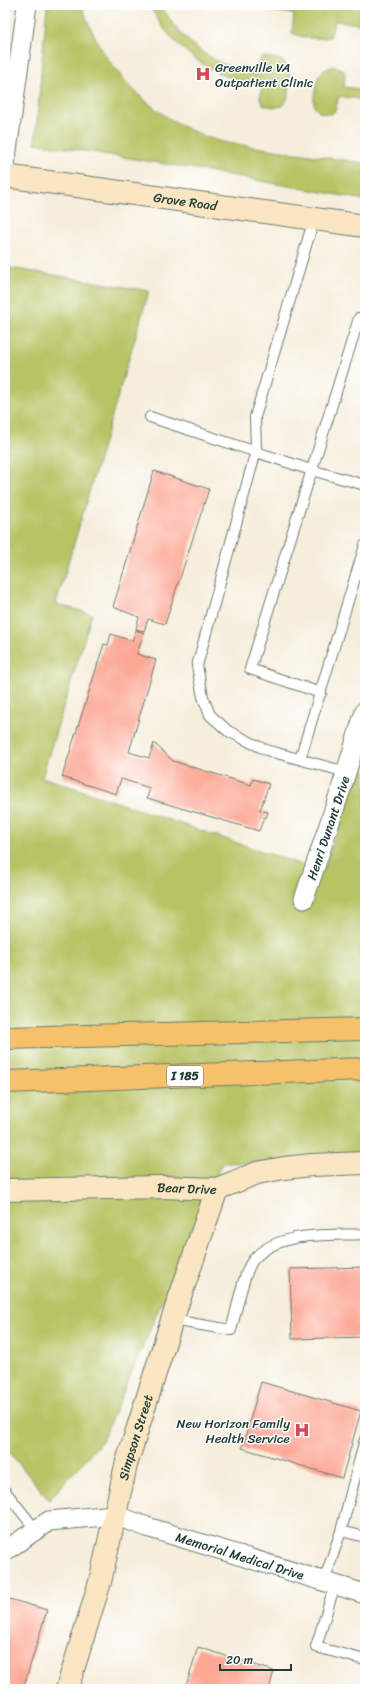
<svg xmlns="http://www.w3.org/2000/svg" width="370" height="1694" viewBox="0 0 370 1694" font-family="Sriracha,sans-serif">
<rect width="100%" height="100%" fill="#fff"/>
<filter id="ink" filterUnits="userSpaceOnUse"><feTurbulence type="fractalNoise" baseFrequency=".025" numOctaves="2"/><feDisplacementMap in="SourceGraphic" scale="8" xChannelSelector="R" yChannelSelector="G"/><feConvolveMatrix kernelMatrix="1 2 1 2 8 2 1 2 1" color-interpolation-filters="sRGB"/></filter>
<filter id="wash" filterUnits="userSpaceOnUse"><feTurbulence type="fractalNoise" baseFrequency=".012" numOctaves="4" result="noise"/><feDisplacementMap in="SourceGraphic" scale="16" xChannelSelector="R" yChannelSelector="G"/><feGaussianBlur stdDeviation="0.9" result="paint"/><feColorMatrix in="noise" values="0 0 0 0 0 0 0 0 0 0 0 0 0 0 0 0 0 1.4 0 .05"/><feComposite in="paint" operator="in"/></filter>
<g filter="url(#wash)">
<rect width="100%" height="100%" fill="#f6edda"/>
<g fill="#b7c465" stroke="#6b804c">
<path d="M47 5H82C102 71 159 127 227 143L365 163V200L190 168 35 143Z"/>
<path d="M150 5H161C183 44 212 64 256 75L259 61 262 57C289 57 292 69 289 92 288 96 287 103 282 106 277 108 269 106 264 105L260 99 262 85C249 83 235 80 223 75 192 61 164 36 150 5Z"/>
<path d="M246 5H365V25L335 21 330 37C318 40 303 38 292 33L294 14 258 9Z"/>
<path d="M331 67H337L344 70 345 76 344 87 365 90V100L339 96 335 111 331 114C314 114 312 106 315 91 317 79 318 71 331 67Z"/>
<polygon points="5,267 149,291 56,604 92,614 42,777 323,872 365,747 365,1162 222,1163 102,1441 49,1500 5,1447"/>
</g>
<g id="blocks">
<g fill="#fca895">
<polygon points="154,471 209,489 165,624 148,619 144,631 136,629 139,617 113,607"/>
<polygon points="136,630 144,633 137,654 156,660 129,752 149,758 154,743 173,761 251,785 253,779 269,784 260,810 268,812 266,818 264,817 259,831 147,798 150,788 121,779 116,794 62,777 104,644 108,645 111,634 132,641"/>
<polygon points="365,1267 365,1337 292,1339 290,1269"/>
<polygon points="261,1382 361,1411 342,1478 242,1448"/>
<polygon points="6,1598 47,1610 23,1689 5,1689"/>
<polygon points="198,1647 274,1671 269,1689 185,1689"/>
</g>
</g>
</g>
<g filter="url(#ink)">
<use href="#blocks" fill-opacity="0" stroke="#6a7b6e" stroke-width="1"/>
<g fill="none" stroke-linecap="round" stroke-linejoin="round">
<g stroke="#6a7b6e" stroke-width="12">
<g id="lane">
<polyline points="314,219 255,417 256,451 197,666 203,697 210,715 228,731 266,750 346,772"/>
<polyline points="150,417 311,470 365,485"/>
<polyline points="321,693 250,669 359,318 365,319"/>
<polyline points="300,759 365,545"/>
<path d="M172 1320 231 1330C236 1314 243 1273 253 1260 278 1230 329 1236 365 1234"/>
<polyline points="5,1491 36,1530"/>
<polyline points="341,1531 365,1537"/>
<polyline points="324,1581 341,1531 365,1439"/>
<polyline points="335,1584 316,1647 365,1660"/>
</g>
</g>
<g stroke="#6a7b6e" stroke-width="21">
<g id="street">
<polyline points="5,165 27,5"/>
<path id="s1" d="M304 899 341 789 365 711"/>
<path id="s2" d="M5 1551 49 1521 115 1515 147 1527 365 1594"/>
</g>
</g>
<g stroke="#6a7b6e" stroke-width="24">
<g id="secondary">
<path id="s3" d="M5 176 365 226"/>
<path id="s4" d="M5 1190 162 1187 217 1189 257 1173 284 1168 312 1165 365 1163"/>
<path id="s5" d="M67 1689 100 1582 126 1465 172 1320 217 1189"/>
</g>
</g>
<g stroke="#6a7b6e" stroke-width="24">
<g id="highway">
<polyline points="5,1038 365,1029"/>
<polyline points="5,1082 365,1069"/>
</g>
</g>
<use href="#lane" stroke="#fff" stroke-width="10"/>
<use href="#street" stroke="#fff" stroke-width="19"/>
<use href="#secondary" stroke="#fbe6c4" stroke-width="22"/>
<use href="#highway" stroke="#f5c16b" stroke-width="22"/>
</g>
</g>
<defs>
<g id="hospital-bare" transform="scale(1.2)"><path d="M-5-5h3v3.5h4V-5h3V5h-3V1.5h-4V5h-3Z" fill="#d1495b" stroke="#fff" stroke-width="2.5" paint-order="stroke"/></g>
</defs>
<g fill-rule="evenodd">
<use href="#hospital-bare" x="203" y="74"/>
<use href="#hospital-bare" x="302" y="1430"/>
</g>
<g text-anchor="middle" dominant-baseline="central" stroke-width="3" stroke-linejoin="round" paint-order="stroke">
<rect fill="#fff" stroke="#627771" stroke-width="1" x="167" y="1066" width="36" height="20" rx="3"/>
<g font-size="12" font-weight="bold" fill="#1f3d34">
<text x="185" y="1076">I 185</text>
</g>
<g font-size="13" fill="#1f3d34" stroke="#fff" text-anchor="start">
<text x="215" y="67">Greenville VA<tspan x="215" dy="15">Outpatient Clinic</tspan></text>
<text x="290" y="1423" text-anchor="end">New Horizon Family<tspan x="290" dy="15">Health Service</tspan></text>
</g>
<g font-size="13" fill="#1f3d34" stroke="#fff">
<text stroke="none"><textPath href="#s3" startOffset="182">Grove Road</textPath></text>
<text stroke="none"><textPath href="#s1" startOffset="75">Henri Dunant Drive</textPath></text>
<text stroke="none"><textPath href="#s4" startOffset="182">Bear Drive</textPath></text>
<text stroke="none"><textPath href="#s5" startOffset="261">Simpson Street</textPath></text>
<text stroke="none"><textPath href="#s2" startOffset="251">Memorial Medical Drive</textPath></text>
</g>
</g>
<rect width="370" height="1694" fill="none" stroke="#fff" stroke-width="20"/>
<path d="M220 1664v6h71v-6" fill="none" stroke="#1f3d34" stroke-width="2"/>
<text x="226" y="1664" font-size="12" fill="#1f3d34" stroke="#ffffff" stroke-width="3" paint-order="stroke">20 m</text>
</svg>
